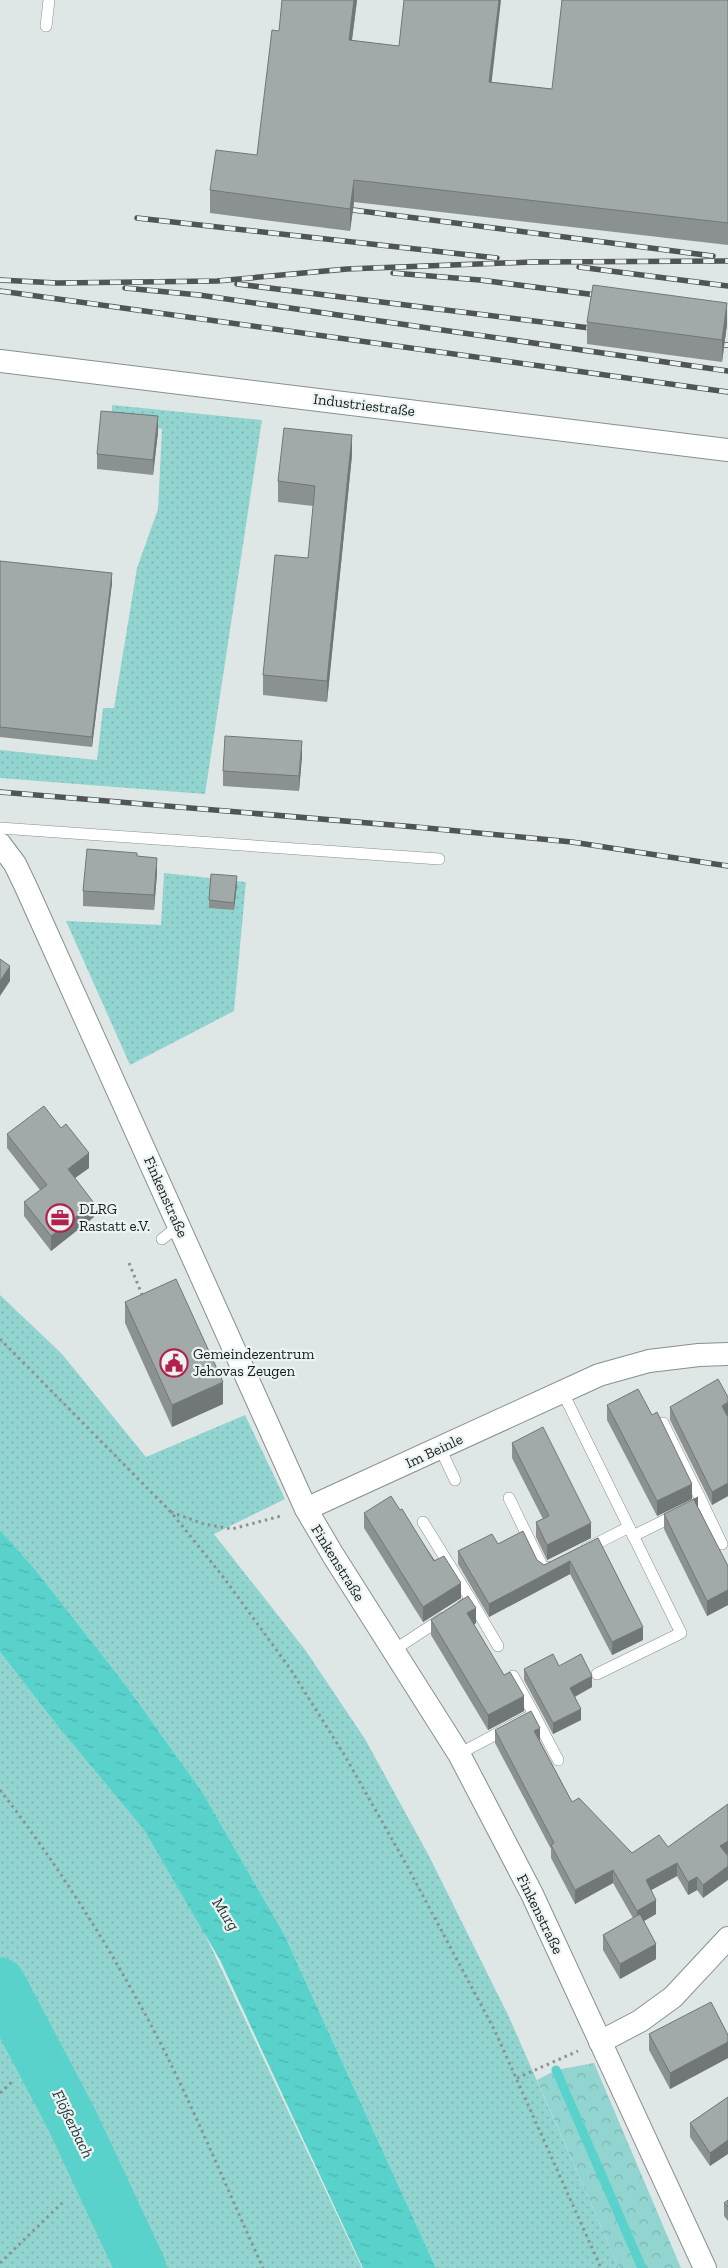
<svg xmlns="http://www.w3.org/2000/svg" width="728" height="2268" viewBox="0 0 728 2268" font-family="'Zilla Slab',serif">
<defs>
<pattern id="grass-dots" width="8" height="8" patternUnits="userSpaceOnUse" patternTransform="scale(1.25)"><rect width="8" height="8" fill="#92d4cf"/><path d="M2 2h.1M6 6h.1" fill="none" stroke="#7db5b1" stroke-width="1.8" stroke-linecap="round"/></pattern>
<pattern id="forest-crowns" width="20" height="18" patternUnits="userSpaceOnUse" patternTransform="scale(1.25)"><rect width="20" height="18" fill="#92d4cf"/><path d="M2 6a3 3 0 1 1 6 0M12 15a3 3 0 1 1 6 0" fill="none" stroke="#7db5b1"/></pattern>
<pattern id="water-ripples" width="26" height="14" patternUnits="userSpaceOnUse" patternTransform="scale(1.25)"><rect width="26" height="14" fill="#58d2cb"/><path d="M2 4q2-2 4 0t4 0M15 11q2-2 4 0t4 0" fill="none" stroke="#4cb4ae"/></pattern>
</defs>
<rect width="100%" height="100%" fill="#dfe7e6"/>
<g fill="url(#grass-dots)">
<polygon points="112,405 262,420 205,794 0,778 0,750 97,760 103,708 114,708 137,568 158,509 162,429 112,419"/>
<polygon points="164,873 246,882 234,1011 130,1065 66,921 161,925"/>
<polygon points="0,1295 62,1354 146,1457 245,1415 285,1499 214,1534 306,1651 365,1739 429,1856 509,2017 619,2268 436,2268 284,1934 203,1793 125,1684 34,1568 0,1530"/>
<polygon points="0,1652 60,1729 144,1830 202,1928 362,2268 151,2268 84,2121 0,1962"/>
<polygon points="0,2003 66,2124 133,2268 0,2268"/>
</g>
<polygon fill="url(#forest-crowns)" points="594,2063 681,2268 619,2268 537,2080 556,2070"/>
<polygon fill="url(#water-ripples)" points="0,1530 34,1568 125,1684 203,1793 284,1934 436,2268 363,2268 220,1960 144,1830 60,1729 0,1652"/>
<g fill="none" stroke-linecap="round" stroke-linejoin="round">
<polyline stroke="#58d2cb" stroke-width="9" points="556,2070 642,2268"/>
<polyline stroke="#58d2cb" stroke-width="51" points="0,1983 72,2120 141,2268"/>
<g stroke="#888f8f" stroke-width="12">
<g id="lane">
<polyline points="46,26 49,0"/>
<polyline points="0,828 439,859"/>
<polyline points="162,1239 179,1226"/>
<polyline points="562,1391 681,1633 597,1674"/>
<polyline points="663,1423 702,1502"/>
<polyline points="440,1448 455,1480"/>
<polyline points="509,1498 544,1570 549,1567"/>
<polyline points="423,1522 471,1600 462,1606"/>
<polyline points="633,1536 702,1502 722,1544"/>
<polyline points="586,1549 629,1527"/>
<polyline points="471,1600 498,1646"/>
<polyline points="394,1650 443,1618"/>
<polyline points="513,1676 534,1714"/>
<polyline points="459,1754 534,1714 558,1760"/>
</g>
</g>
<g stroke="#888f8f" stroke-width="24">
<g id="street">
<polyline points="0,361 728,450"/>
<polyline points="0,844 15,864 26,887 306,1509 333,1555 459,1754 532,1894 705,2268"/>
<polyline points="306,1509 599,1375 649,1361 699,1355 728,1354"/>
<polyline points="600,2042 640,2021 673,1997 728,1938"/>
</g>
</g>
<g stroke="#8c9291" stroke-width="3" stroke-dasharray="2.5 4" stroke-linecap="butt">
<polyline points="129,1263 143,1297"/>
<polyline points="0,1339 171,1512 224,1578 291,1670 345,1756 406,1864 495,2031 601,2268"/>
<polyline points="171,1512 204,1524 232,1529 281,1516"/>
<path d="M0 1790C62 1870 118 1960 164 2050 199 2121 230 2195 263 2268"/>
<polyline points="517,2078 578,2051"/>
<polyline points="0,2093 14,2080"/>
<polyline points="0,2263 62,2203"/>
</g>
<use href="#lane" stroke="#fff" stroke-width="11"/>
<use href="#street" stroke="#fff" stroke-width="22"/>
<g stroke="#505454" stroke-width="5.5">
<g id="rail">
<polyline points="353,210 713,256"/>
<polyline points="137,218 497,258"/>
<polyline points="579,267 728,286"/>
<polyline points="393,273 480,280 604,296"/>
<polyline points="0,280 57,283 217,281 347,269 532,262 728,261"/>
<polyline points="237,284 590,328"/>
<polyline points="125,288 199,295 728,371"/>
<polyline points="0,291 728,392"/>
<polyline points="724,345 728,345"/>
<polyline points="0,792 416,827 572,842 728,866"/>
</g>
</g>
<use href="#rail" stroke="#ecf4f3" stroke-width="4" stroke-dasharray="11" stroke-linecap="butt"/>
</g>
<g fill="#8b9191">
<polygon points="357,0 352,40 492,82 552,89 728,0 728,245 354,202 350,231 210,213 210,190 257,155 279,31"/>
<polygon points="587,322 727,324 722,362 587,344"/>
<polygon points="158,432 153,475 97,469 97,454"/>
<polygon points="352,455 327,702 263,695 263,675 308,558 313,506 278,502 278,481"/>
<polygon points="0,561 112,583 92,747 0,737"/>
<polygon points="302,756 299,791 223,786 223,771"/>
<polygon points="137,856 157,873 154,910 83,906 83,891"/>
<polygon points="237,884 234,910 209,908 209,900"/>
<polygon points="7,1134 89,1168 75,1178 94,1217 51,1251 24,1216 24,1202 40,1190 7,1148"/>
<polygon points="125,1302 223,1404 172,1427 125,1323"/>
<polygon points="607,1405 692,1499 657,1516 607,1420"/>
<polygon points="670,1407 727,1416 728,1417 728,1496 712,1505 670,1420"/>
<polygon points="512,1443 591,1538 547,1560 536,1537 536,1522 543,1519 512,1458"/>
<polygon points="400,1510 461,1598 423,1622 364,1528 364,1513"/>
<polygon points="664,1514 728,1566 728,1605 707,1616 664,1529"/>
<polygon points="598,1538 643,1640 612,1655 570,1574 489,1617 458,1564 458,1551 498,1544 537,1560 544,1565"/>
<polygon points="431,1620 476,1623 474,1625 524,1711 488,1730 431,1635"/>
<polygon points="559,1666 592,1687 575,1697 581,1720 553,1734 524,1680 524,1669"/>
<polygon points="495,1730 540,1741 572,1802 632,1853 668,1847 728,1804 728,1854 703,1898 697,1890 688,1895 677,1876 651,1890 656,1914 644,1921 656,1959 620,1979 603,1950 603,1935 633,1918 613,1883 575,1904 551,1858 551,1849 495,1743"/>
<polygon points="649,2034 728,2035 728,2058 670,2089 649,2050"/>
<polygon points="728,2097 710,2166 690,2137 690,2123"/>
<polygon points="728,2200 728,2221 724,2216 724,2203"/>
</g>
<g fill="#717676">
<polygon points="354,0 357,0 349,62 349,40"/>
<polygon points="499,0 501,0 489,105 489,82"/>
<polygon points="354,180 354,202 350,231 350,209"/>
<polygon points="727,303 727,324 722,362 722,340"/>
<polygon points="158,416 158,432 153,475 153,460"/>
<polygon points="352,435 352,455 327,702 327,681"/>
<polygon points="112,573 112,583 92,747 92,737"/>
<polygon points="302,741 302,756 299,791 299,776"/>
<polygon points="157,858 157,873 154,910 154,895"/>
<polygon points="237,876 237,884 234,910 234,903"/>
<polygon points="10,966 10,981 0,996 0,981"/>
<polygon points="89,1153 89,1168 68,1183 68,1169"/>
<polygon points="94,1203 94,1217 51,1251 51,1236"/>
<polygon points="223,1382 223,1404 172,1427 172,1405"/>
<polygon points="728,1402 728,1416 722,1420 722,1406"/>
<polygon points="728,1483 728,1496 712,1505 712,1492"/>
<polygon points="692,1484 692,1499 657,1516 657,1501"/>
<polygon points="698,1497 698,1512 694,1500"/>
<polygon points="591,1523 591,1538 547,1560 547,1545"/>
<polygon points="570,1561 570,1574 489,1617 489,1604"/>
<polygon points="461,1583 461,1598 423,1622 423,1607"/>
<polygon points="728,1590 728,1605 707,1616 707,1601"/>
<polygon points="476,1608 476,1623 467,1628 467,1613"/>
<polygon points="643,1627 643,1640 612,1655 612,1642"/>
<polygon points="592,1676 592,1687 570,1699 570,1688"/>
<polygon points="524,1696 524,1711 488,1730 488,1715"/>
<polygon points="581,1709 581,1720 553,1734 553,1723"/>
<polygon points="540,1728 540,1741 534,1731"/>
<polygon points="728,1841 728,1854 720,1859 720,1846"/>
<polygon points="677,1863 677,1876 646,1893 646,1880"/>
<polygon points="728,1866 728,1880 703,1898 703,1885"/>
<polygon points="613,1870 613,1883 575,1904 575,1890"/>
<polygon points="697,1877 697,1890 688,1895 688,1882"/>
<polygon points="656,1900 656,1914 637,1925 637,1911"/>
<polygon points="656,1944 656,1959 620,1979 620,1964"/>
<polygon points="728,2042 728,2058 670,2089 670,2073"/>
<polygon points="728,2140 728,2154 710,2166 710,2153"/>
</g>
<g fill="#a2a9a9" stroke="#717676">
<polygon points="282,0 354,0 349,40 399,46 404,0 499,0 489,82 552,89 562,0 728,0 728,223 354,180 350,209 210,190 216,150 257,155 272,30 279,31"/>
<polygon points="593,285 727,303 722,340 587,322"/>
<polygon points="101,411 158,416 153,460 97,454"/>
<polygon points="284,428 352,435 327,681 263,675 275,555 308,558 315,486 278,481"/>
<polygon points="0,561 112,573 92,737 0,727"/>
<polygon points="225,736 302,741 299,776 223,771"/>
<polygon points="87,849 137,853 137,856 157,858 154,895 83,891"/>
<polygon points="211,874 237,876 234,903 209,900"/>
<polygon points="0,959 10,966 0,981"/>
<polygon points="44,1106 61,1128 66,1124 89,1153 68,1169 94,1203 51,1236 24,1202 47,1185 7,1134"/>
<polygon points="176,1279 223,1382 172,1405 125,1302"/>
<polygon points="718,1379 728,1397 728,1402 722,1406 728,1417 728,1483 712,1492 670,1407"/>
<polygon points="638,1389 652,1415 657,1412 692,1484 657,1501 607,1405"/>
<polygon points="543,1427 591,1523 547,1545 536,1522 549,1516 512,1443"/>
<polygon points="391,1496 400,1510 402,1509 434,1561 444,1556 461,1583 423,1607 364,1513"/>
<polygon points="698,1497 694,1500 728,1566 728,1590 707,1601 664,1514"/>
<polygon points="523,1531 537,1560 544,1565 598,1538 643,1627 612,1642 570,1561 489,1604 458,1551 492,1534 498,1544"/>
<polygon points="468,1596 476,1608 467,1613 504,1675 510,1672 524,1696 488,1715 431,1620"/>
<polygon points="553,1654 559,1666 581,1654 592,1676 570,1688 581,1709 553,1723 524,1669"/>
<polygon points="531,1711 540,1728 534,1731 572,1802 579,1798 632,1853 659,1835 668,1847 728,1804 728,1841 720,1846 728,1856 728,1866 703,1885 697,1877 688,1882 677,1863 646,1880 656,1900 637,1911 613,1870 575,1890 551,1845 554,1843 495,1730"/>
<polygon points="640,1914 656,1944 620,1964 603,1935"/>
<polygon points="711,2002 728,2035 728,2042 670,2073 649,2034"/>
<polygon points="728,2097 728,2140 710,2153 690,2123"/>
<polygon points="728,2200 728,2207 724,2203"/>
</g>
<defs>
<g id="office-ring" transform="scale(1.4375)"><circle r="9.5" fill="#ecf4f3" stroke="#b3214c" stroke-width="1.5"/><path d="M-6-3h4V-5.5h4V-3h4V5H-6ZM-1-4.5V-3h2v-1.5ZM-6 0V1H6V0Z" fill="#b3214c"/></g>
<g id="civic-ring" transform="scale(1.4375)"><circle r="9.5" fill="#ecf4f3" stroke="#b3214c" stroke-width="1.5"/><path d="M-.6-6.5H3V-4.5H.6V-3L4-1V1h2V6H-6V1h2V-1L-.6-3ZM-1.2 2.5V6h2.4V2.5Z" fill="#b3214c"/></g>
</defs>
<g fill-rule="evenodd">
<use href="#office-ring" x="60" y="1218"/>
<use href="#civic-ring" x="174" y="1363"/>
</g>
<g text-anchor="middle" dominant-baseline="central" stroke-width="4.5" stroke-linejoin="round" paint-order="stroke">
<g font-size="15" fill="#1a1c1c" stroke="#ecf4f3">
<text transform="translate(364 405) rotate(7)">Industriestraße</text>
<text transform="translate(166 1197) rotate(66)">Finkenstraße</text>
<text transform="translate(434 1451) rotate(-25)">Im Beinle</text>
<text transform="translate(338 1563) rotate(58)">Finkenstraße</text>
<text transform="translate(540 1914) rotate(64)">Finkenstraße</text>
</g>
<g font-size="15" fill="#1a1c1c" stroke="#ecf4f3" text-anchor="start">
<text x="79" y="1209">DLRG<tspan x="79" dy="17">Rastatt e.V.</tspan></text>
<text x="193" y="1354">Gemeindezentrum<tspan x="193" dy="17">Jehovas Zeugen</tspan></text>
</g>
<g font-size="16" font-style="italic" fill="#1e3332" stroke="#ecf4f3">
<text transform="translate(226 1914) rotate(57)">Murg</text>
<text transform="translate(73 2124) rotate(64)">Flößerbach</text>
</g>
</g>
</svg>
